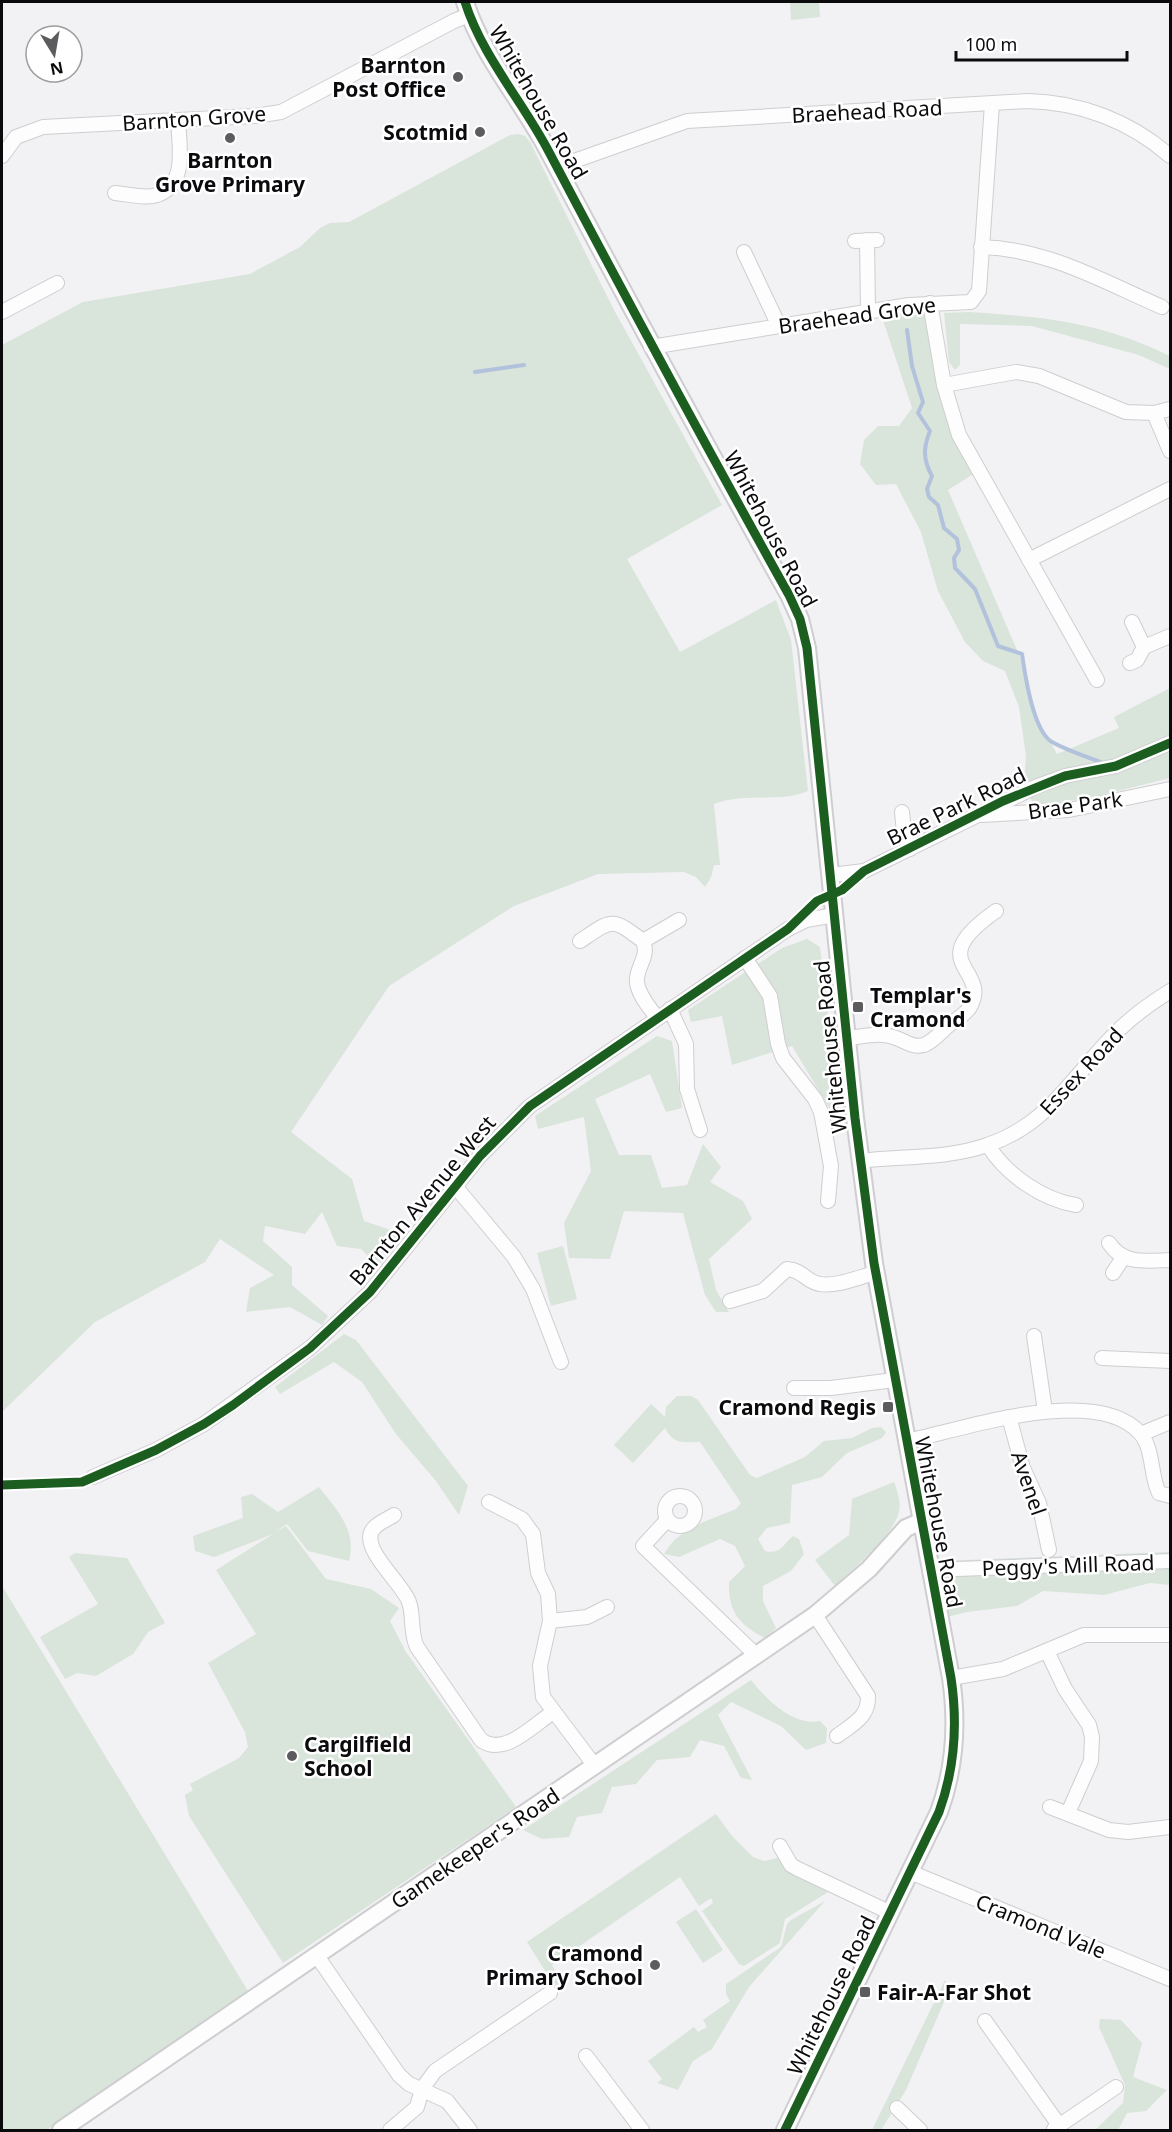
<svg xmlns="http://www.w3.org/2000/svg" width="1172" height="2132" viewBox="0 0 1172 2132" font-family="'Noto Sans',sans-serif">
<rect width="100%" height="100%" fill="#f2f2f5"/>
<g fill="#d9e4da">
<polygon points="790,2 819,2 820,17 791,20"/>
<path d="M518 134 525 136 530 142 614 310 722 505 627 559 680 652 776 600 791 640 808 791C781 803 744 792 714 804L720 865H714L711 877 705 887 696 877 684 872 598 874 514 906 389 986 291 1132 352 1179 364 1221 403 1234 378 1266 361 1249 337 1246 322 1212 305 1234 265 1226 263 1241 292 1267V1285L328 1316 322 1325 290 1307 246 1312 250 1288 274 1275 220 1239 205 1262 95 1322 2 1412V345L83 302 250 274 300 247 320 228 330 223 349 222 510 135Z"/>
<path d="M968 312C1046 317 1099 322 1170 356V369L1139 355 1032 326 960 324V365L955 370 949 362 944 313Z"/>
<polygon points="927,314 975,473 948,490 1020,657 1031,707 1057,754 1119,728 1114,717 1170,688 1170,778 1098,796 1035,807 1024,785 1026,756 1019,707 1005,671 983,661 965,642 938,591 921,532 896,484 876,485 860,464 864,440 878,426 899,426 912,408 882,317"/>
<polygon points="807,939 820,947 842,1133 832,1135 831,1111 792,1046 732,1065 722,1016 691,1022 688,1010 782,948"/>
<polygon points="657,1036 672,1041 682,1108 666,1112 650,1074 595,1099 619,1155 651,1155 662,1188 687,1185 703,1144 721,1167 710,1182 743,1201 752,1219 709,1259 716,1290 729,1312 716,1312 705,1295 683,1213 624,1211 610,1259 569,1258 564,1223 591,1171 584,1117 538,1129 535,1116"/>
<polygon points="563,1246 577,1299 551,1306 537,1253"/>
<polygon points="344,1334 356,1340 468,1486 459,1515 436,1481 396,1434 362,1382 334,1362 280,1394 275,1387"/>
<path d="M677 1396H691L698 1400 750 1475 757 1478 805 1457 824 1441 852 1438 872 1428 881 1427 886 1432 882 1438 847 1453 822 1477 792 1485 790 1523 767 1528 758 1539 765 1551C781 1555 783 1544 793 1536L799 1539 804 1554 791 1571 763 1586V1601L776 1628 765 1638C740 1625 728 1612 729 1582L745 1566 735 1546 720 1539 679 1557 664 1554C678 1528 710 1520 736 1509L741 1503 700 1442C682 1442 674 1445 665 1428L633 1463 614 1445 651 1404 665 1417 666 1407Z"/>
<path d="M894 1482C898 1493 902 1503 898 1515 890 1538 853 1569 835 1586L815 1560 849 1535 852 1499Z"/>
<path d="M319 1487C337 1510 357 1530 349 1561L308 1551 287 1524 275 1532 286 1526 326 1579 371 1589 399 1608 390 1621 406 1652 516 1807 283 1963 189 1816 185 1795 193 1790 190 1784 239 1758 248 1747 245 1732 208 1663 256 1634 216 1570 273 1534 214 1557 195 1551 193 1536 243 1518 241 1497 252 1494 278 1512Z"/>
<polygon points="1170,1552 1170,1585 1150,1583 1104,1595 1043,1591 1017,1606 967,1612 947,1617 939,1577 940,1561"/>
<polygon points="75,1553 127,1558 165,1623 148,1632 133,1654 96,1676 77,1673 65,1679 40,1637 98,1604 69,1557"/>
<polygon points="2,1586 248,1991 47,2130 2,2130"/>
<path d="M751 1680C767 1700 792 1726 820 1721L827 1728 826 1743 806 1750 781 1726 731 1702 718 1715 752 1780 741 1778 724 1746 700 1740 690 1757 657 1760 636 1784 612 1787 602 1813 577 1817 569 1837 542 1839 523 1830Z"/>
<polygon points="716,1814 732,1836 753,1857 764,1861 777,1858 782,1860 795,1876 828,1892 785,1919 780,1943 744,1966 739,1964 702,1911 713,1903 711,1898 699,1906 680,1877 552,1965 562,1984 556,1988 527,1942"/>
<polygon points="825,1901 749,1987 712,2049 693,2061 678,2090 657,2083 662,2079 648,2061 694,2027 698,2032 707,2027 703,2020 730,2001 726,1994 726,1984 781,1947 787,1924 791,1920"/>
<polygon points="696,1909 723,1950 703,1963 676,1922"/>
<polygon points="945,1980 950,1988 906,2090 881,2130 872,2130"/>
<polygon points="1100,2019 1121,2020 1142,2043 1133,2077 1167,2090 1146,2111 1127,2113 1118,2130 1095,2130 1123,2103 1125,2085 1099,2027"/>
</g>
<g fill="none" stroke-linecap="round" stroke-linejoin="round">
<g stroke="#b2c2dc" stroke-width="4">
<path d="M907 330 912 366 923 402 918 413 930 431C923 448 923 460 932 476L927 489 929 497 938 505 944 528 957 539 959 550 954 558 955 568 975 589 998 646 1022 654C1025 675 1033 731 1052 742 1068 751 1088 757 1105 764"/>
<polyline points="475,372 524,365"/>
</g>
<g stroke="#ceced1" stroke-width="16">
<g id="minor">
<polyline points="2,156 16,137 43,127 255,116 281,112 454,21 469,15"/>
<path d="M557 167 687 121 1027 101C1080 102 1130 121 1170 156"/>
<path d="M115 193C127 194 146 199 157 195 188 185 179 144 178 120"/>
<polyline points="867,240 868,311"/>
<polyline points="855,241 877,240"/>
<path d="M981 247C1048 249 1102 281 1162 307"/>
<polyline points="744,252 779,326"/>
<polyline points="930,303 944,385 959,435 1097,680"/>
<polyline points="2,312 57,283"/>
<polyline points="651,347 909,305 971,302 979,291 992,104"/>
<polyline points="944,385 1016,372 1039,376 1126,412 1154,413 1170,409"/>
<polyline points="1154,413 1170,451"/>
<polyline points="1029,560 1170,489"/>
<polyline points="1132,622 1144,647 1170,636"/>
<polyline points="1130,663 1137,660 1144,647"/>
<polyline points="902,812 904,832 910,849"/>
<polyline points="981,815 1069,810 1170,789"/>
<polyline points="831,875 864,871 1035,787 1065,776 1116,766 1170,743"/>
<path d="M580 941C613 919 611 917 643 941 650 958 635 967 637 983 639 996 650 1008 657 1018"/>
<polyline points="643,941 679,920"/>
<polyline points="745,958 770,996 778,1044 783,1058 815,1099 821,1112 831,1166 828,1201"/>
<polyline points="670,1009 686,1044 687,1089 700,1130"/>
<path d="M847 1038C862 1037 879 1032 893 1037 904 1040 911 1048 924 1045 933 1042 942 1031 949 1025 956 1020 966 1014 970 1007 992 968 920 964 996 911"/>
<path d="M988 1145C1005 1174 1043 1200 1076 1205"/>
<path d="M860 1161C901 1156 948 1159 987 1145 1052 1124 1076 1069 1123 1026 1137 1013 1154 1001 1170 991"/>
<polyline points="455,1186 514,1257 533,1289 561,1362"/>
<path d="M1109 1243C1123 1265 1147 1261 1170 1260"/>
<polyline points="1113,1273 1123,1258"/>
<path d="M730 1301 763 1291 787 1269C803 1270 806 1282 820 1284 836 1287 859 1277 875 1273"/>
<polyline points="1034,1336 1045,1411"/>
<polyline points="1102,1358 1170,1361"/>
<polyline points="794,1388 831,1388 894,1380"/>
<polyline points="1009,1417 1023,1468 1039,1503 1049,1550"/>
<polyline points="1141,1434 1170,1422"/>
<path d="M906 1441C962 1430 1095 1383 1140 1433 1154 1449 1150 1475 1159 1493L1170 1496"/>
<polyline points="93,1477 156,1450 204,1424 310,1348 370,1292 480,1156 530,1106 788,929 806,920 835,915"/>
<circle cx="680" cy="1511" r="15"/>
<polyline points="489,1502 522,1519 533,1534 538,1573 548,1594 550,1621 540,1666 543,1697 595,1766"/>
<path d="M394 1515C388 1519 380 1522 375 1527 355 1545 403 1583 409 1602 414 1616 410 1633 417 1647L481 1740C504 1757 532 1726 552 1713"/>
<polyline points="667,1520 643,1546 757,1656"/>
<polyline points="930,1570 1170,1561"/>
<path d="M815 1615 868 1696C869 1717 853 1724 837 1736"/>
<polyline points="550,1621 587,1617 607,1607"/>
<polyline points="1047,1651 1065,1689 1089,1725 1092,1737 1091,1761 1068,1813"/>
<polyline points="951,1678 1003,1669 1084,1635 1170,1635"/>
<polyline points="1050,1807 1109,1830 1128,1832 1170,1827"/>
<polyline points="780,1846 791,1865 798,1869 891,1913"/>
<polyline points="910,1872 1170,1979"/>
<polyline points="317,1956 399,2075 409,2084 447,2101 470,2130"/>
<polyline points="985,2021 1059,2125"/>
<polyline points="586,2056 642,2130"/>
<polyline points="897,2108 920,2130"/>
<polyline points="1054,2129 1116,2087"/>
<polyline points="390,2130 417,2107 422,2089 435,2071 550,1993"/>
</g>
</g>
<g stroke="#ceced1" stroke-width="20">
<g id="tertiary">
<path d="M465 2C482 56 523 102 549 152 627 300 707 448 789 595L800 619 807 648 855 1118 874 1263 951 1678C958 1725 955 1768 939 1812L785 2130"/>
<polyline points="61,2130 815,1615 869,1569 906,1528 920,1522"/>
</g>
</g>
<use href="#minor" stroke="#fdfdfe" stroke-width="14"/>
<use href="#tertiary" stroke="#fdfdfe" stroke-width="16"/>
<g stroke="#fff" stroke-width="13">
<g id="cycleway">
<path d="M465 2C482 56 523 102 549 152 627 300 707 448 789 595L800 619 807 648 855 1118 874 1263 951 1678C958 1725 955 1768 939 1812L785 2130"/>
<polyline points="2,1485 82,1482 156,1450 204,1424 233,1405 310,1348 370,1292 480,1156 530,1106 788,929 817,901 842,890 864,871 1003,801 1065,776 1116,766 1170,743"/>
</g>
</g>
<use href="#cycleway" stroke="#1b5e20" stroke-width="9"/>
</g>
<g fill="#5c5c5e" stroke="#fff" stroke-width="2">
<circle cx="458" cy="77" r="6"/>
<circle cx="480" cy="132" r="6"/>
<circle cx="230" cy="138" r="6"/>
<rect x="852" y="1001" width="12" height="12" rx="3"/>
<rect x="882" y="1401" width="12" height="12" rx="3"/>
<circle cx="292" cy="1756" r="6"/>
<circle cx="655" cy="1965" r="6"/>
<rect x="859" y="1986" width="12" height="12" rx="3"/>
</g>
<g text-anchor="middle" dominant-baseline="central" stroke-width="5" stroke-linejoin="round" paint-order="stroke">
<g font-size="21" font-weight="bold" fill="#0b0b0d" stroke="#fff" text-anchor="end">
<text x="446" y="65">Barnton<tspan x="446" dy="24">Post Office</tspan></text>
<text x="468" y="132">Scotmid</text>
<text x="230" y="160" text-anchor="middle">Barnton<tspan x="230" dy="24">Grove Primary</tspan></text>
<text x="870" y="995" text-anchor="start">Templar's<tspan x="870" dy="24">Cramond</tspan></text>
<text x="876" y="1407">Cramond Regis</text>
<text x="304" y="1744" text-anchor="start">Cargilfield<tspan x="304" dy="24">School</tspan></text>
<text x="643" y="1953">Cramond<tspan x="643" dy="24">Primary School</tspan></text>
<text x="877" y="1992" text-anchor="start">Fair-A-Far Shot</text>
</g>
<g font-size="21" fill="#0b0b0d" stroke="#fff">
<text transform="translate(539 102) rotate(60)">Whitehouse Road</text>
<text transform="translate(867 111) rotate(-3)">Braehead Road</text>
<text transform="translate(194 118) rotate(-4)">Barnton Grove</text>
<text transform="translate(857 315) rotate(-8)">Braehead Grove</text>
<text transform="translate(771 529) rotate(62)">Whitehouse Road</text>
<text transform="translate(1075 805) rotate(-8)">Brae Park</text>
<text transform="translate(956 806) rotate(-26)">Brae Park Road</text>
<text transform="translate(830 1047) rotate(-96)">Whitehouse Road</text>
<text transform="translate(1081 1071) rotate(-47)">Essex Road</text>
<text transform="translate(422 1200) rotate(-50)">Barnton Avenue West</text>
<text transform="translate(1029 1483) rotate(71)">Avenel</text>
<text transform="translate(939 1522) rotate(79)">Whitehouse Road</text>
<text transform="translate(1068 1565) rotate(-2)">Peggy's Mill Road</text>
<text transform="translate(475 1848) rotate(-34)">Gamekeeper's Road</text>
<text transform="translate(1041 1926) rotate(22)">Cramond Vale</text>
<text transform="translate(831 1995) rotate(-64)">Whitehouse Road</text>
</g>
</g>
<rect width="1172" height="2132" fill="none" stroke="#0b0b0d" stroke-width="6"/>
<g transform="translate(54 54) rotate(169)"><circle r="28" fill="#ffffff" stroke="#9d9d9e" stroke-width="1.5"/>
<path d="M0-4.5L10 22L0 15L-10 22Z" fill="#5c5c5e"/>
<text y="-9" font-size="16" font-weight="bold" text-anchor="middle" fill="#0b0b0d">N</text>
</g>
<path d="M956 51v9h171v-9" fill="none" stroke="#0b0b0d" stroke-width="3"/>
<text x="965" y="51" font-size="18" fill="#0b0b0d" stroke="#ffffff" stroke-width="4.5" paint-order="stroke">100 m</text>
</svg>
